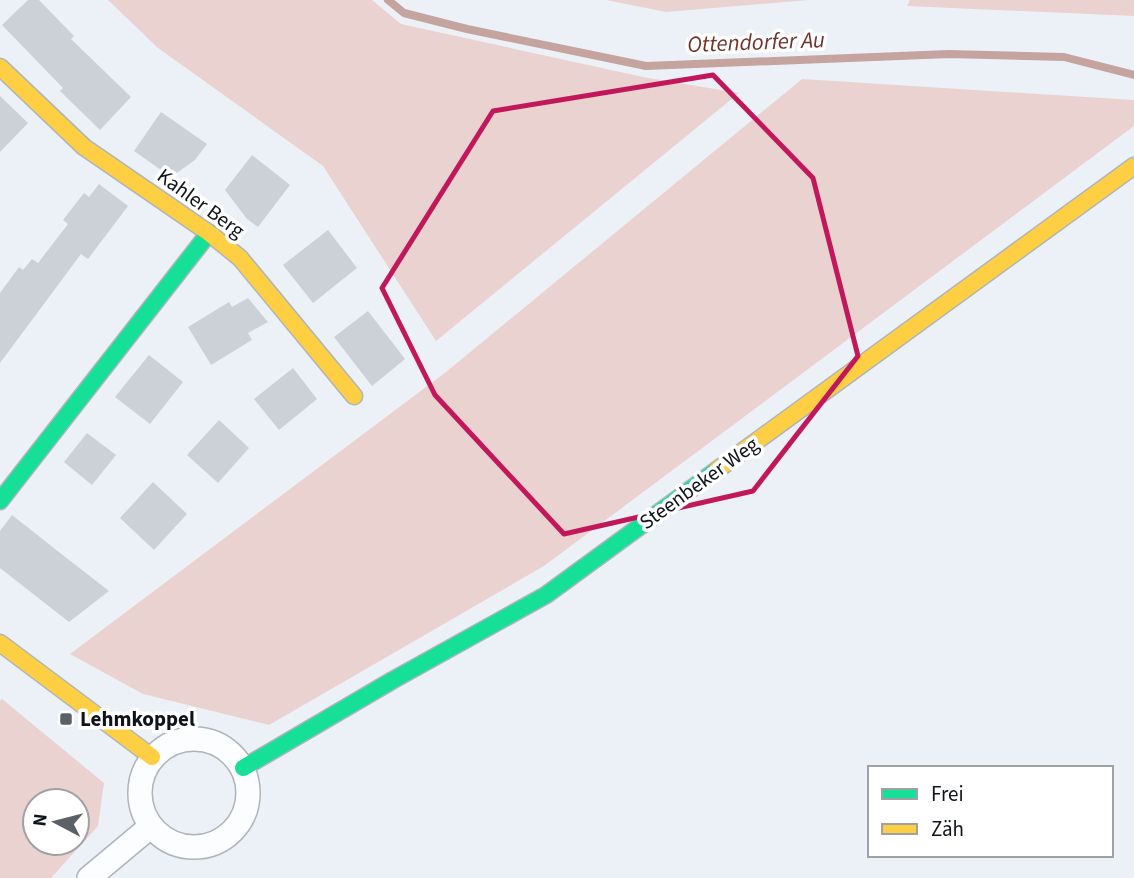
<svg xmlns="http://www.w3.org/2000/svg" width="1134" height="878" viewBox="0 0 1134 878" font-family="'Source Sans 3',sans-serif">
<rect width="100%" height="100%" fill="#ecf1f8"/>
<g fill="#ead2d0" fill-rule="evenodd">
<polygon points="108,0 372,0 401,24 643,77 739,93 436,341 323,166 158,48"/>
<polygon points="606,0 808,0 666,12"/>
<polygon points="910,0 1134,0 1134,16 907,6"/>
<polygon points="802,79 1134,100 1134,126 544,566 269,725 143,694 70,654 446,372"/>
<path d="M2 699 104 783 98 826 51 878H0V701ZM35 801H77V843H35Z"/>
</g>
<g fill="none" stroke-linecap="round" stroke-linejoin="round">
<polyline stroke="#c5a39f" stroke-width="8" points="388,0 404,13 467,29 646,66 949,54 1064,57 1134,75"/>
</g>
<g fill="#ccd1d8">
<polygon points="28,0 39,0 74,36 71,39 131,97 100,130 60,91 63,88 2,25"/>
<polygon points="0,96 28,123 0,152"/>
<polygon points="161,112 207,144 195,160 171,177 134,151"/>
<polygon points="252,155 290,185 258,227 247,219 225,190"/>
<polygon points="99,184 128,206 88,259 81,254 0,363 0,293 19,267 23,270 32,259 38,263 68,224 63,220 84,193 89,197"/>
<polygon points="328,230 357,268 313,303 283,265"/>
<polygon points="248,298 268,322 248,333 252,340 211,365 188,327 229,302 232,307"/>
<polygon points="368,311 405,359 372,386 334,337"/>
<polygon points="149,355 183,382 150,424 115,397"/>
<polygon points="293,368 317,399 279,430 254,399"/>
<polygon points="219,420 249,448 218,483 187,455"/>
<polygon points="87,433 116,455 92,485 64,462"/>
<polygon points="153,482 187,514 154,550 120,518"/>
<polygon points="12,515 69,560 109,591 69,622 0,568 0,531"/>
</g>
<g fill="none" stroke-linecap="round" stroke-linejoin="round">
<g stroke="#afb4bb" stroke-width="26">
<g id="street">
<circle cx="194" cy="793" r="54"/>
<polyline points="89,878 150,827"/>
</g>
</g>
<g stroke="#afb4bb" stroke-width="19">
<g id="fast">
<polyline points="0,501 209,233"/>
<polyline points="243,768 393,680 546,595 717,470"/>
</g>
</g>
<g stroke="#afb4bb" stroke-width="19">
<g id="slow">
<polyline points="0,67 84,147 209,233 240,258 354,396"/>
<polyline points="717,470 1134,166"/>
<polyline points="0,643 152,757"/>
</g>
</g>
<use href="#street" stroke="#fcfdfe" stroke-width="23"/>
<use href="#fast" stroke="#16e098" stroke-width="16"/>
<use href="#slow" stroke="#ffcf43" stroke-width="16"/>
</g>
<path fill="none" stroke="#c2185b" stroke-width="5" stroke-linejoin="round" d="M713 75 813 178 858 356 753 491 564 534 435 395 382 288 493 111Z"/>
<rect fill="#5c6168" stroke="#fff" stroke-width="2.5" x="59" y="712" width="14" height="14" rx="3.5"/>
<g text-anchor="middle" dominant-baseline="central" stroke-width="7" stroke-linejoin="round" paint-order="stroke">
<g font-size="21" fill="#0f141b" stroke="#fff">
<text transform="translate(201 203) rotate(36)">Kahler Berg</text>
<text transform="translate(699 483) rotate(-36)">Steenbeker Weg</text>
</g>
<g font-size="21" font-weight="bold" fill="#0f141b" stroke="#fff" text-anchor="start">
<text x="80" y="719">Lehmkoppel</text>
</g>
<g font-size="23" font-style="italic" fill="#733229" stroke="#fff">
<text transform="translate(756 42) rotate(-2)">Ottendorfer Au</text>
</g>
</g>
<rect x="868" y="766" width="245" height="91" fill="#ffffff" stroke="#9fa1a4" stroke-width="2"/>
<rect x="882" y="789" width="35" height="10" fill="#16e098" stroke="#9fa1a4" stroke-width="2"/>
<text x="931" y="801" font-size="21" fill="#0f141b">Frei</text>
<rect x="882" y="824" width="35" height="10" fill="#ffcf43" stroke="#9fa1a4" stroke-width="2"/>
<text x="931" y="836" font-size="21" fill="#0f141b">Zäh</text>
<g transform="translate(56 822) rotate(277)"><circle r="33" fill="#ffffff" stroke="#9fa1a4" stroke-width="2"/>
<path d="M0-5L12 26L0 18L-12 26Z" fill="#5c6168"/>
<text y="-10" font-size="19" font-weight="bold" text-anchor="middle" fill="#0f141b">N</text>
</g>
</svg>
